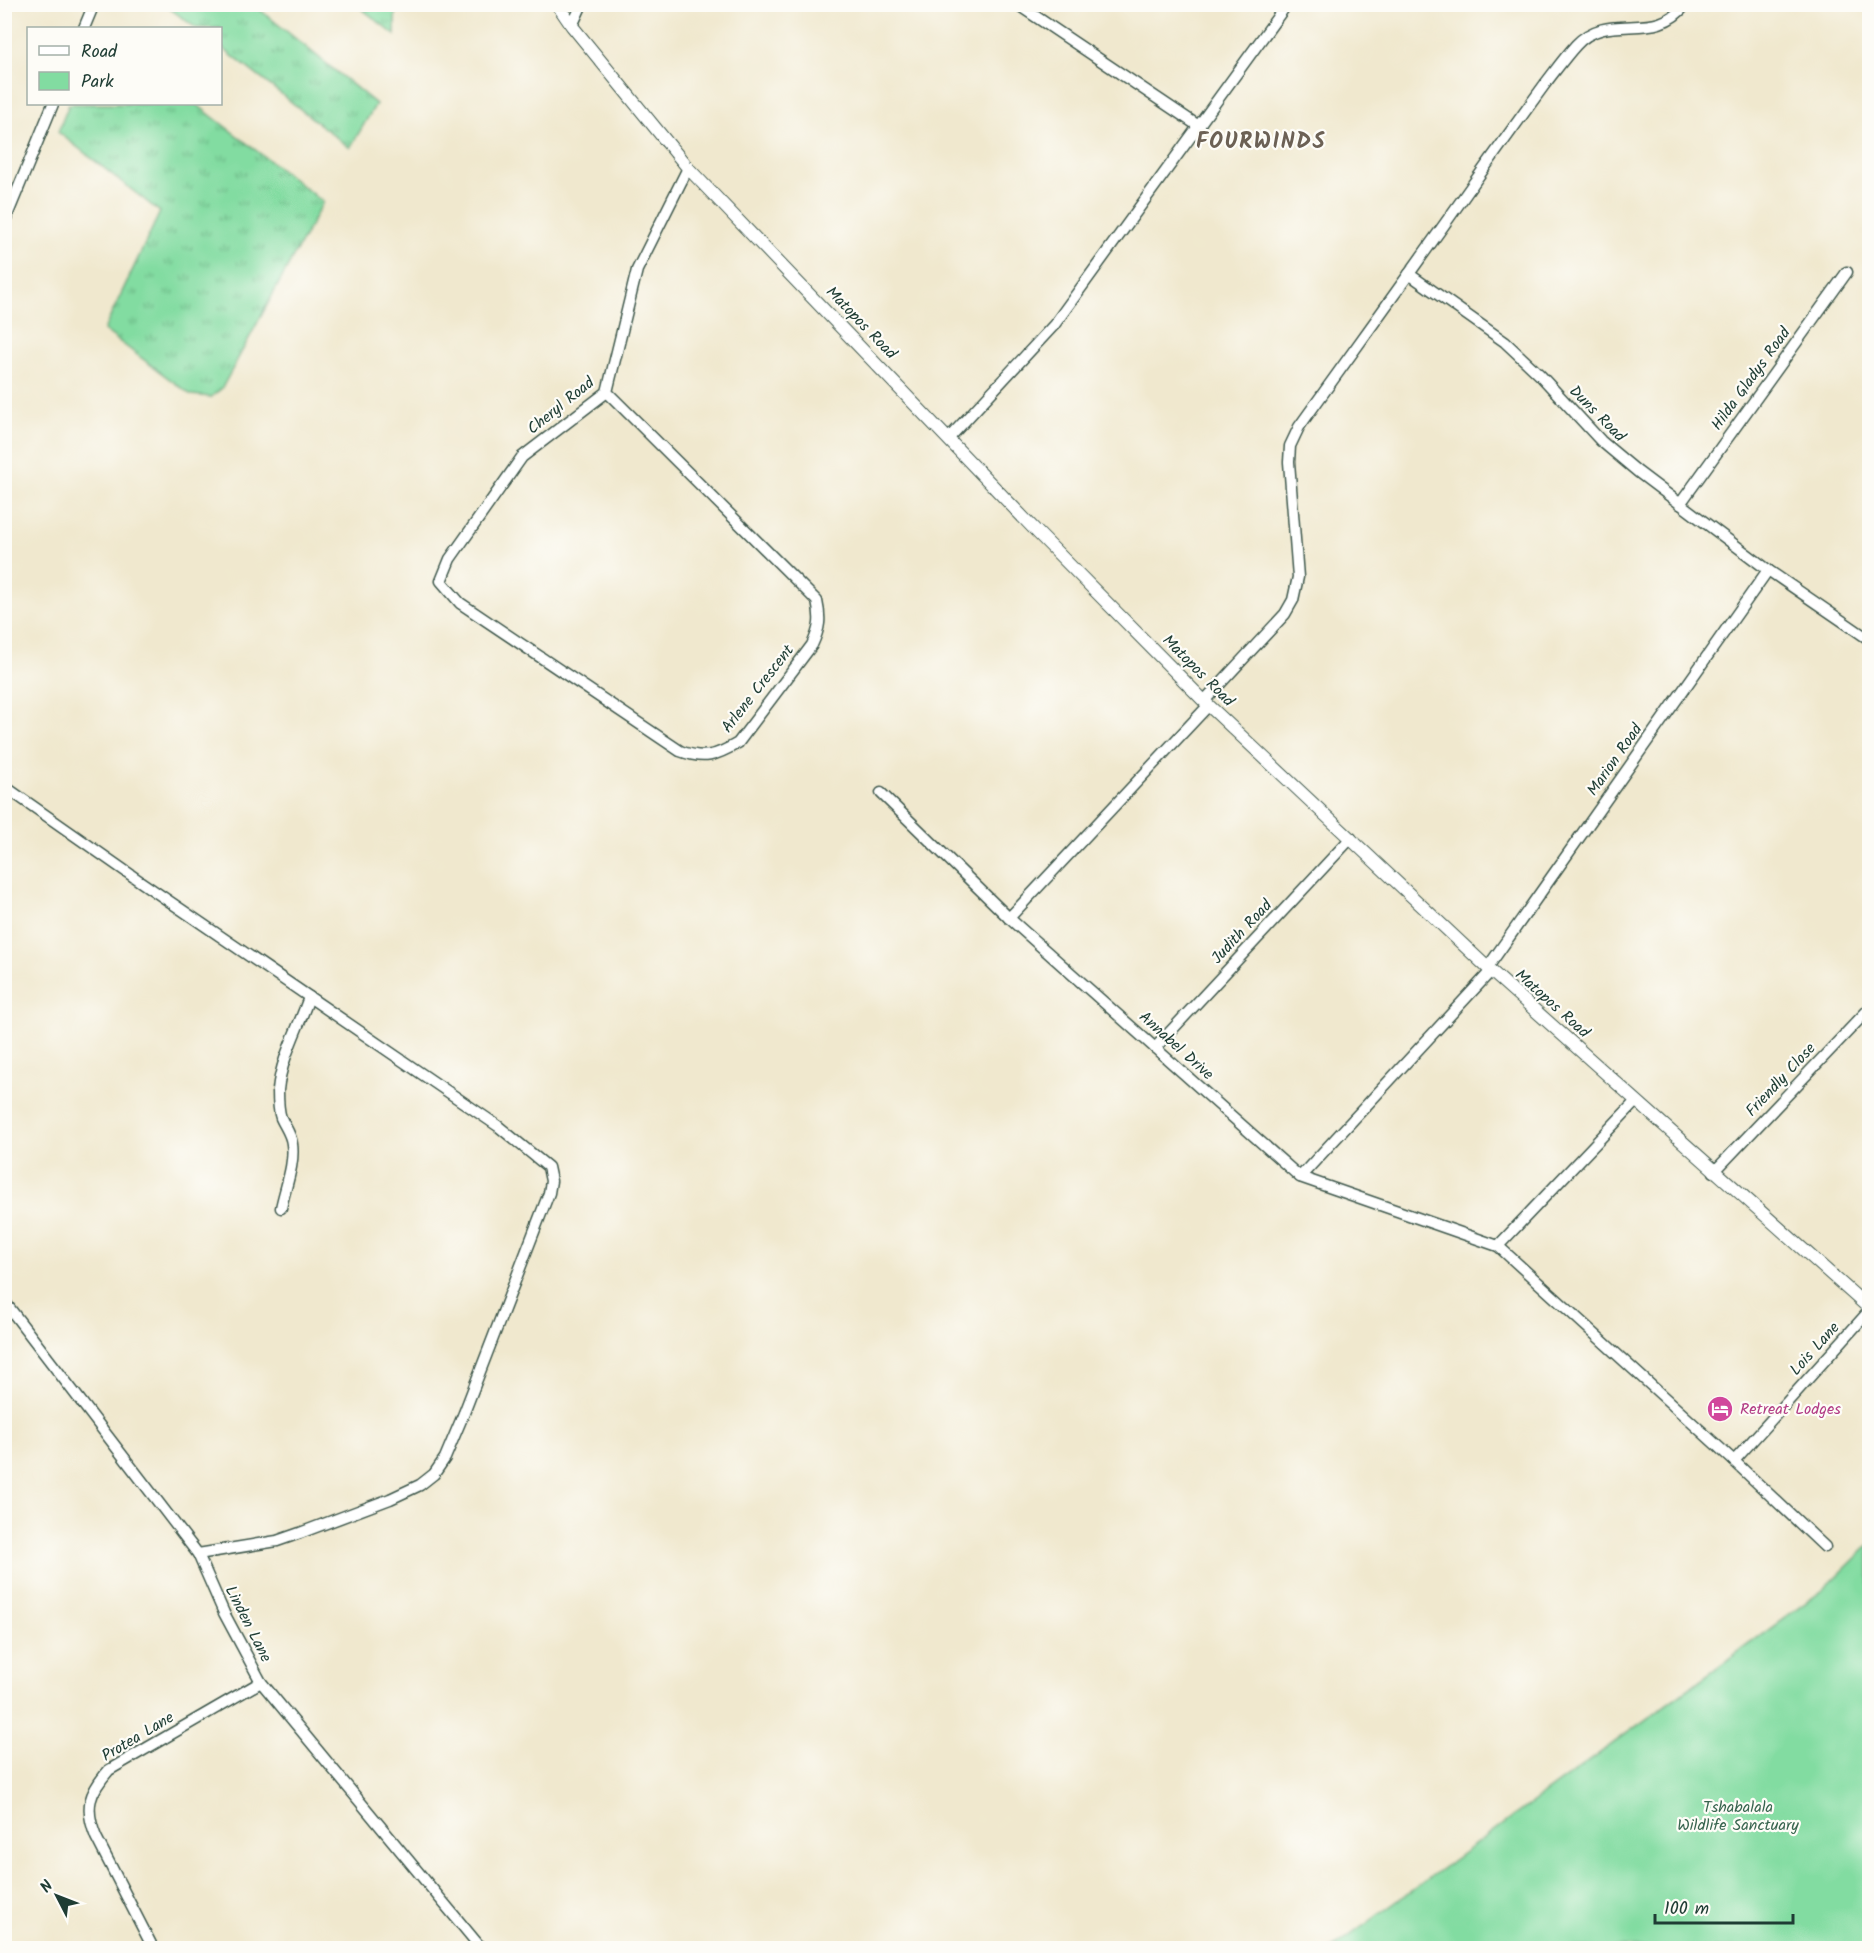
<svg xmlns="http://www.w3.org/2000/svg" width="1874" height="1953" viewBox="0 0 1874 1953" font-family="Kalam,sans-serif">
<defs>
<pattern id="grass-tufts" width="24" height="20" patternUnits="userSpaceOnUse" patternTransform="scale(1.5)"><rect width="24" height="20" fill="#82dca1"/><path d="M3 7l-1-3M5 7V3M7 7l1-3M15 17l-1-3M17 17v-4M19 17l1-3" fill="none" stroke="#6ab484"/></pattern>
</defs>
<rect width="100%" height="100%" fill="#fdfcf7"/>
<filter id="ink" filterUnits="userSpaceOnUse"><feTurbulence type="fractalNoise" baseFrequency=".0167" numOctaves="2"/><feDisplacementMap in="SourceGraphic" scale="12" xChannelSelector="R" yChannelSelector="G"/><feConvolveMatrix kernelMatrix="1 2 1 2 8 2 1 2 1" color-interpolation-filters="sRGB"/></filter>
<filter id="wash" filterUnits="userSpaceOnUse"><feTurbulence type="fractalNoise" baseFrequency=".008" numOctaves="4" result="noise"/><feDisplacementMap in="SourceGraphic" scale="24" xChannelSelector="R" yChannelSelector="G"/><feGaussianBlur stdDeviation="1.35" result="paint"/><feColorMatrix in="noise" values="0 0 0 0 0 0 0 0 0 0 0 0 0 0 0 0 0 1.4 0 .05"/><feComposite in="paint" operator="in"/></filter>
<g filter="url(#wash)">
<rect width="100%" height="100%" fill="#f0e8ce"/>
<g fill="url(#grass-tufts)" stroke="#508c6a" stroke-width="1.5">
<polygon points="165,5 259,5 258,8 376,104 350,148 221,47 220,28 196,28"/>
<polygon points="357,5 395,5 395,35"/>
<polygon points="69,104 196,104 323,202 222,388 211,397 191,395 104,330 160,212 58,132"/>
</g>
<polygon fill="#82dca1" stroke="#508c6a" stroke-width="1.5" points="1869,1545 1869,1948 1333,1948 1823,1590"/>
</g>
<g filter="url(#ink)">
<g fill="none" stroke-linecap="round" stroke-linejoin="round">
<g stroke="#3e574b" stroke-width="13">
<g id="minor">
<polyline points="1017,4 1200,127"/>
<polyline points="572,26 582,4"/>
<polyline points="84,28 94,4"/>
<polyline points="4,223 53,104"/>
<polyline points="1409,274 1505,342 1540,375 1601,441 1638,472 1768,570 1870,640"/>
<path d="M607 392 817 601C821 619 820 628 812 645L738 743C716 756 704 760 680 751L460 603 441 581 450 559 522 457 607 392 637 270 688 168"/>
<polyline points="949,438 1054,325 1287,4"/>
<polyline points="1680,504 1847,272"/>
<path d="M1204 701 1285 614 1293 600 1298 577 1289 462 1290 446 1299 427C1357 346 1416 265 1473 184 1497 150 1521 117 1545 84 1555 71 1565 57 1576 45 1609 9 1655 45 1686 4"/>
<polyline points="4,786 141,882 498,1126 548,1167 551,1181 549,1193 464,1413 445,1458 434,1474 420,1485 390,1499 300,1533 277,1541 198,1554"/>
<polyline points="881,793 1009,918 1300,1177 1498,1246 1734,1461 1825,1547"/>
<polyline points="1009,918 1208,706"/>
<polyline points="1488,967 1768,570"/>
<polyline points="1155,1048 1351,838"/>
<polyline points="1714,1172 1870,1008"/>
<polyline points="1300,1177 1491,971"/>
<path d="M281 1208C285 1188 295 1164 292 1144 291 1134 285 1127 281 1118 278 1110 278 1099 278 1090 281 1058 299 1027 309 997"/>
<polyline points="1498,1246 1636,1101"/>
<polyline points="4,1301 198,1554 224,1613 261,1682 481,1948"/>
<polyline points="1734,1461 1870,1310"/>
<path d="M153 1948 96 1837C84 1807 89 1793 109 1770L261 1682"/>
</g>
</g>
<g stroke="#3e574b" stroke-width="14">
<polyline id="major" points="557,4 572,26 688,168 1039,534 1204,701 1491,971 1870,1309"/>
</g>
<use href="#minor" stroke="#fff" stroke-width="10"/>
<use href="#major" stroke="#fff" stroke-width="12"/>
</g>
</g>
<defs>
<g id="hotel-disc" transform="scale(1.35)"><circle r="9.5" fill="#d1479c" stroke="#fdfcf7"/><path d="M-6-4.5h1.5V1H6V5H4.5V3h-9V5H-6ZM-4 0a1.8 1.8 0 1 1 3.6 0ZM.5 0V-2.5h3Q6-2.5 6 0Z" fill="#fff"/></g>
</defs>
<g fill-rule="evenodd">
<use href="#hotel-disc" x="1720" y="1409"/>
</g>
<g text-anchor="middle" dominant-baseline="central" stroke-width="4.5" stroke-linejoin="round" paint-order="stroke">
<g font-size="16" fill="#1f3d34" stroke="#fdfcf7">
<text transform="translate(861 323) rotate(46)">Matopos Road</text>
<text transform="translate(1751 379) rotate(-54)">Hilda Gladys Road</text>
<text transform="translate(561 406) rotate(-39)">Cheryl Road</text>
<text transform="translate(1597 414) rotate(45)">Duns Road</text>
<text transform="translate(1198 671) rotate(45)">Matopos Road</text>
<text transform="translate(758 689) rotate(-52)">Arlene Crescent</text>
<text transform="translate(1615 760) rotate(-55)">Marion Road</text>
<text transform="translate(1242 932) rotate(-47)">Judith Road</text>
<text transform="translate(1552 1004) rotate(42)">Matopos Road</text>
<text transform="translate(1176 1046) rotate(42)">Annabel Drive</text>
<text transform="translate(1781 1080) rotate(-47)">Friendly Close</text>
<text transform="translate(1815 1349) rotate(-48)">Lois Lane</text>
<text transform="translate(248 1624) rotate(63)">Linden Lane</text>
<text transform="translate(138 1737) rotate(-31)">Protea Lane</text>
</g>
<g font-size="16" fill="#b23c85" stroke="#fdfcf7" text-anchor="start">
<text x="1740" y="1409">Retreat Lodges</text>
</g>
<g font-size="16" fill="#38654f" stroke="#fdfcf7">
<text x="1738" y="1807">Tshabalala<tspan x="1738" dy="18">Wildlife Sanctuary</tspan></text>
</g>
<g font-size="22" font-weight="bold" letter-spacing="1.5" fill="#6c6155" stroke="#fdfcf7">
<text x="1261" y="142">FOURWINDS</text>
</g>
</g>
<rect width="1874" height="1953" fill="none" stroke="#fdfcf7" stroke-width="24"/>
<rect x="27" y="27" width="195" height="78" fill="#fdfcf7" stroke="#a4b0a9" stroke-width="1.5"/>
<rect x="39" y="46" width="30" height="9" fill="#ffffff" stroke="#a4b0a9" stroke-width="1.5"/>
<text x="81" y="57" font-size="18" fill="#1f3d34">Road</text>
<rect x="39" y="72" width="30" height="18" fill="#82dca1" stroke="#a4b0a9" stroke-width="1.5"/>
<text x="81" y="87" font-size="18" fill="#1f3d34">Park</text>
<g transform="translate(57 1896) rotate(312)" stroke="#fdfcf7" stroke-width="4.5" paint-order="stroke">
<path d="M0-4.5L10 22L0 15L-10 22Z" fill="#1f3d34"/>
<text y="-9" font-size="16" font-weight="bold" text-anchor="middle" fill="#1f3d34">N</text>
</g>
<path d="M1655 1914v9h138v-9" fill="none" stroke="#1f3d34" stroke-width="3"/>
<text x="1664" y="1914" font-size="18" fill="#1f3d34" stroke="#fdfcf7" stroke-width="4.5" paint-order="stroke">100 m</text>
</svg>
